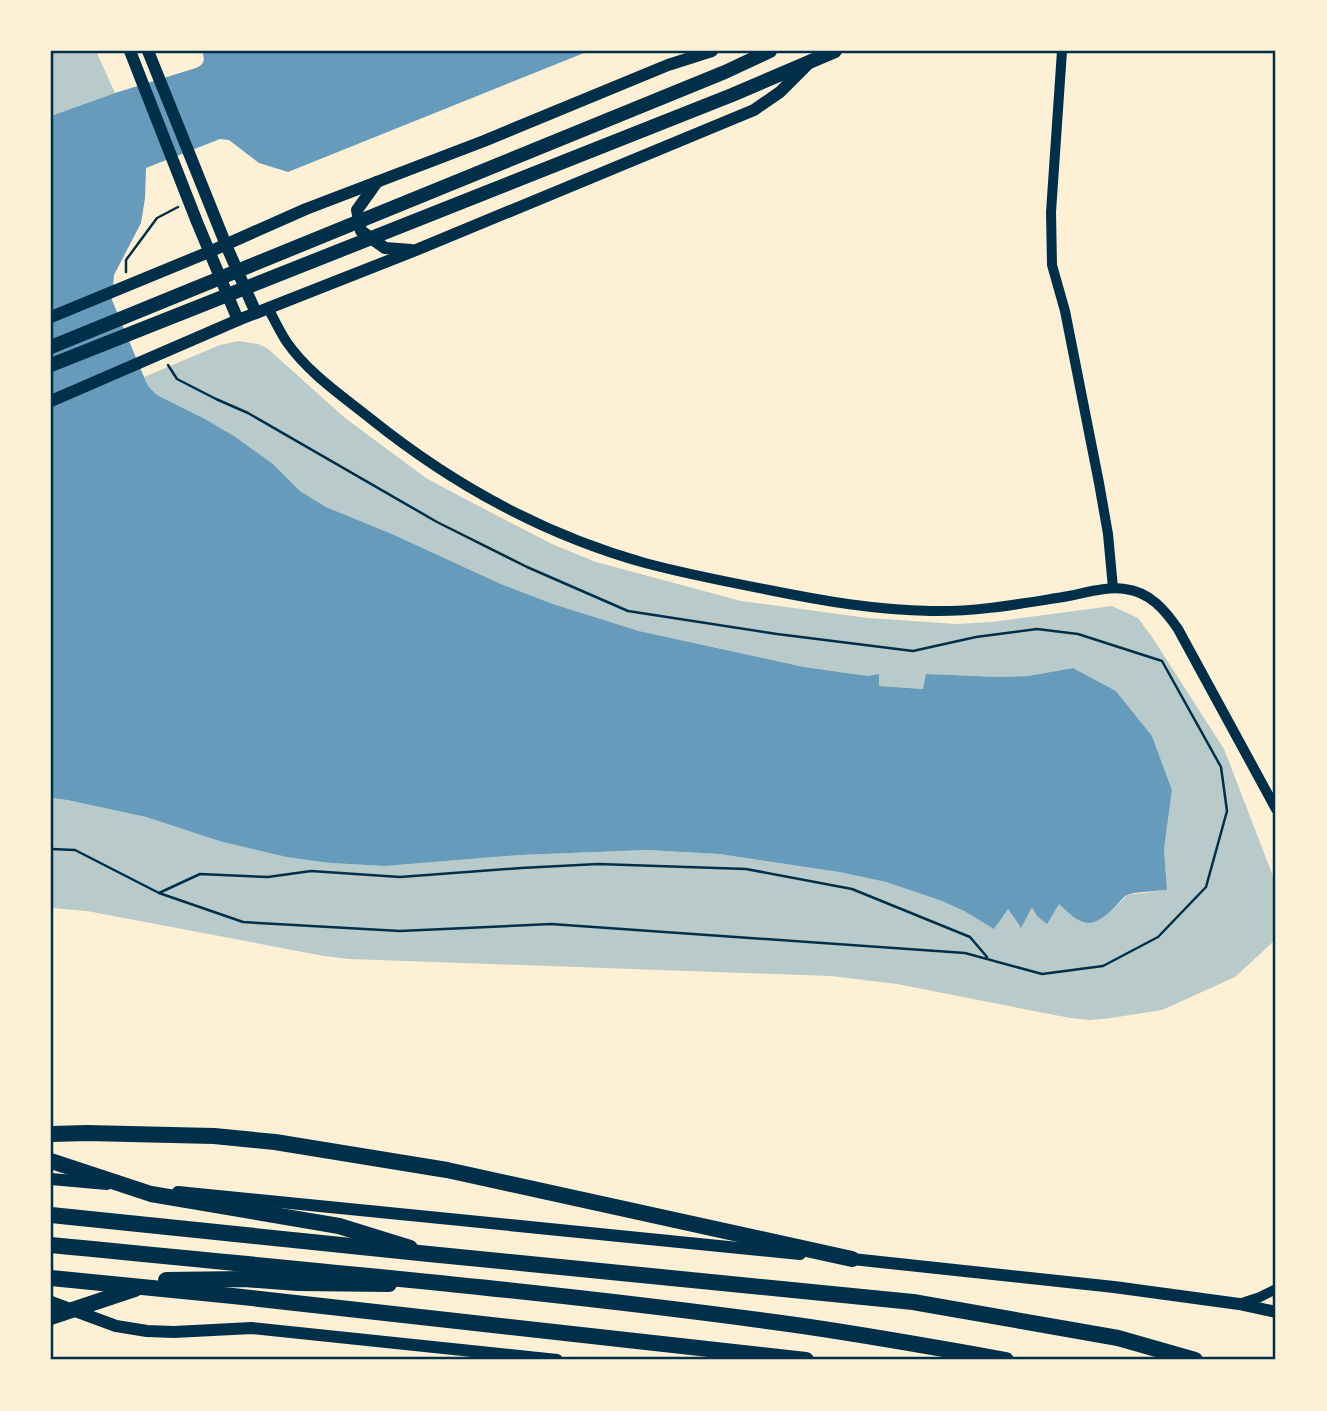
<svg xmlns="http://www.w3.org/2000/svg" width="1327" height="1411" viewBox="0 0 1327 1411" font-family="'Sofia Sans Condensed',sans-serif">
<rect width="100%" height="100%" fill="#fdf0d5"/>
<g fill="#b9caca">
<polygon points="51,51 96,51 115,93 51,116"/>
<polygon points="238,341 258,344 267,348 345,418 426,478 465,499 552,544 596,562 741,601 868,618 957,624 992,622 1112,606 1138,618 1152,637 1224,749 1276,884 1276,939 1235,977 1162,1010 1111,1018 1090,1020 1070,1018 897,984 831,976 350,959 324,956 87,911 51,908 51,798 67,800 146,817 219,841 330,863 385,866 520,855 647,850 719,854 839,872 886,882 942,901 966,912 1008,909 1020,927 1032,906 1059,904 1072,916 1114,909 1127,895 1167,890 1164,849 1172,790 1152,736 1116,691 1073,668 1028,676 1000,677 927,674 923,689 879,686 879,675 868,676 804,667 639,631 553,604 501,584 392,534 326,507 300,491 273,464 234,436 205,419 157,395 148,386 144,377 220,345"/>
</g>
<path fill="#669bbc" d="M202 51H589L288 172 259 163 229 140 220 139 146 168 145 198 141 223 114 275 112 300 144 377 148 386 157 395 205 419 234 436 273 464 300 491 326 507 392 534 501 584 553 604 639 631 804 667 868 676 879 674V686L923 689 926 674 1000 677 1028 676 1073 668 1116 691 1152 736 1172 790 1164 849 1167 890C1158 891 1133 892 1127 895 1123 897 1118 904 1115 907 1090 931 1082 926 1059 904L1047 924 1037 916 1032 907 1021 928 1008 909 994 929 966 912 942 901 886 882 839 872 719 854 647 850 520 855 385 866 330 863 287 857 219 841 146 817 67 800 51 798V116L115 93 196 68C205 64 205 59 202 51Z"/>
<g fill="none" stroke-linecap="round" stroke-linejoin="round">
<g stroke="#003049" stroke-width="2.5">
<polyline points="126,272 126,260 157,218 178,207"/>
<polyline points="51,849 75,850 159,893 243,922 400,931 551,924 965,953 1042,974 1103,966 1158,937 1206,887 1227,811 1221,767 1162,661 1078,634 1037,629 976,637 913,651 777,634 628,611 527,567 437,522 248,413 216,399 177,379 168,365"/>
<polyline points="159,893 200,874 268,877 311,871 400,877 521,868 598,864 746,869 852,889 970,937 987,957"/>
</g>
<g stroke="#003049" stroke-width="10">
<polyline points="1062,51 1051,212 1052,265 1065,311 1099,483 1108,534 1113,588"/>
<path d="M268 308C274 319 279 330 286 341 308 373 341 395 371 419 452 484 545 535 645 563 686 574 728 582 769 590 823 601 876 610 931 611 976 612 1019 604 1063 597 1082 594 1105 586 1125 589 1150 592 1165 610 1178 629L1276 809"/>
<polyline points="1239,1304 1260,1297 1276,1289"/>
</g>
<g stroke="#003049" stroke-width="12">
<polyline points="130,51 197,222 238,320"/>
<polyline points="148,51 226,245 256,313"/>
<polyline points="377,182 357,210 361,231 385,248 411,250"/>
<polyline points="51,317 209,252 306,209 484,141 668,65 712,51"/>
<polyline points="51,401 238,320 416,250 754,110 780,92 808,64"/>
<polyline points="51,1179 107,1184"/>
<polyline points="178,1192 800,1254"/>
<polyline points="843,1258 1114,1287 1239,1304 1276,1312"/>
<polyline points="51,1302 116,1326 147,1331 174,1332 252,1328 557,1360"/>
</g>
<g stroke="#003049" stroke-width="14">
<polyline points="51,347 725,72 770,51"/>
<polyline points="51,365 732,95 835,51"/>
</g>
<g stroke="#003049" stroke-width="16">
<polyline points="51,1134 87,1133 214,1136 275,1142 447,1170 852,1259"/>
<polyline points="51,1161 151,1194 339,1226 410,1248"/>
<polyline points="51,1278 233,1296 806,1360"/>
<polyline points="166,1280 244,1279 298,1283 389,1284"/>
<polyline points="51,1317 135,1289"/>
</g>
<g stroke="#003049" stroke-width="16">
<polyline points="51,1215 429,1254 913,1302 1118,1338 1195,1360"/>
<path d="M51 1245C302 1270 553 1291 803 1326 871 1336 939 1348 1006 1360"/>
</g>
</g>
<rect width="1327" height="1411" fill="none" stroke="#fdf0d5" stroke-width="105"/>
<rect x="52" y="52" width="1222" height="1306" fill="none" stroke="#003049" stroke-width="2.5"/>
</svg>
